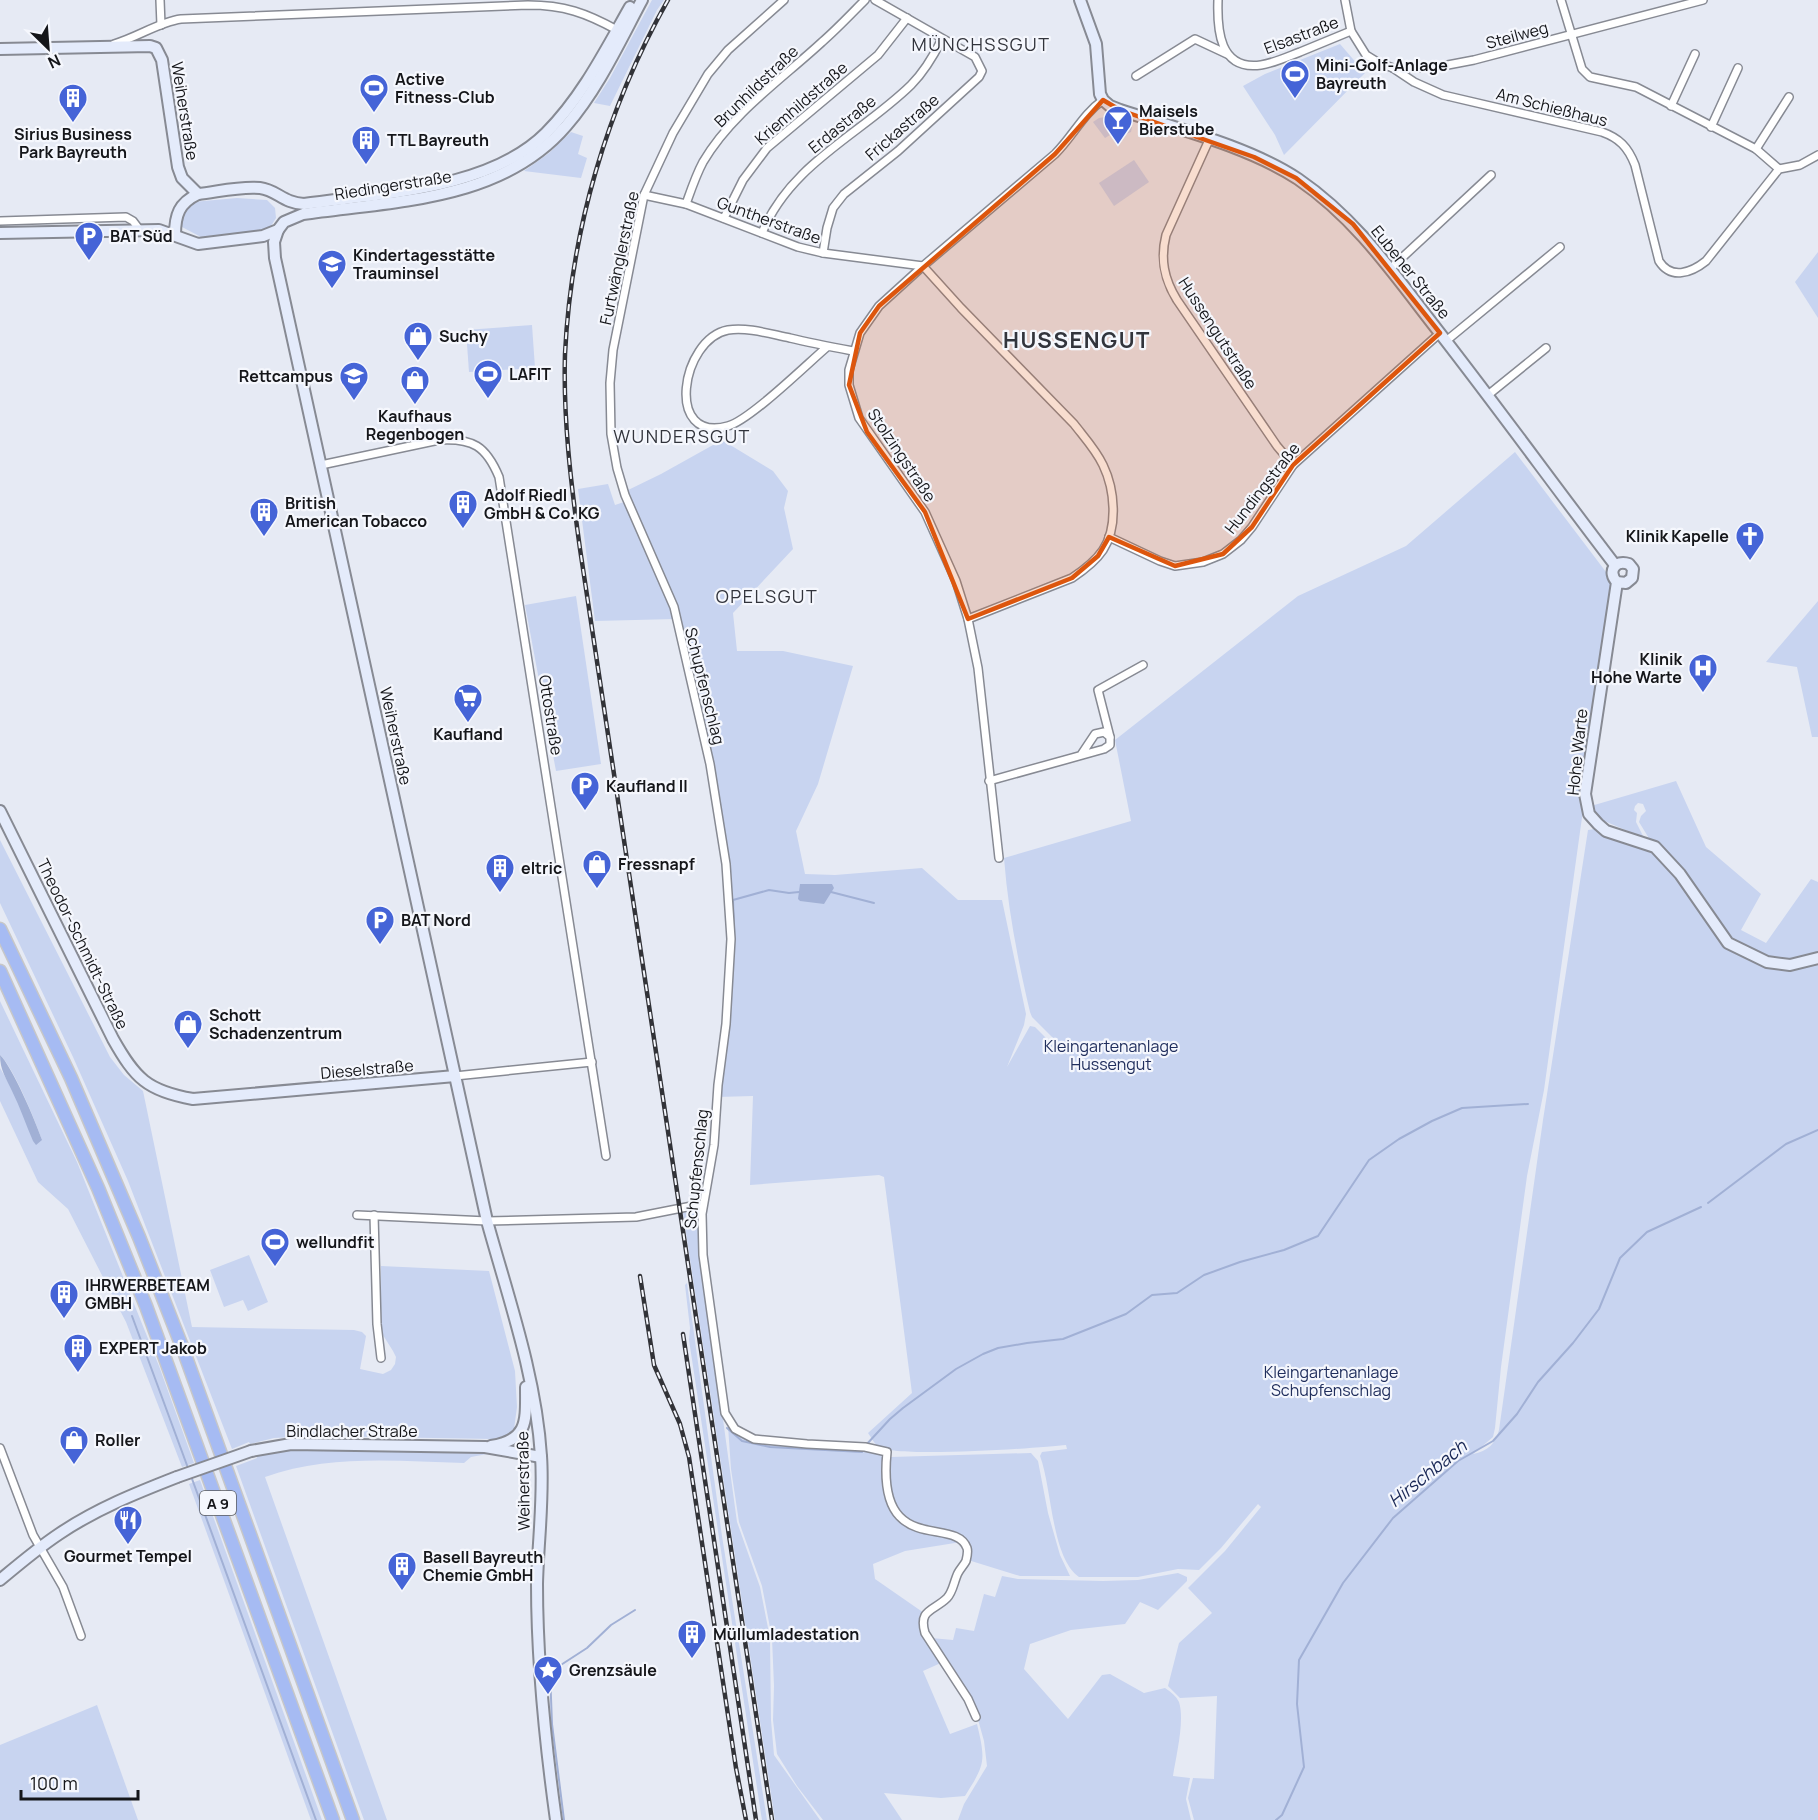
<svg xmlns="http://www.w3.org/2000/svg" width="1818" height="1820" viewBox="0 0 1818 1820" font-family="Manrope,sans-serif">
<rect width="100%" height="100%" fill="#e6eaf4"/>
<g fill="#c8d4f0">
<polygon points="652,0 664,0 657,10 610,106 594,103 610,78"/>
<polygon points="1340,44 1365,73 1284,155 1275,135 1243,86 1265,74"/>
<polygon points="1106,117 1132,127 1131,132 1121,136 1115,132 1105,138 1093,122 1099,118"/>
<polygon points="571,132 583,136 578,154 587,158 581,178 524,171 549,153"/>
<polygon points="1134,160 1149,182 1114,206 1099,183"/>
<polygon points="237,198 267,200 275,208 276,218 271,226 263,230 201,237 182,227 179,219 180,210 193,202"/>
<polygon points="1818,252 1818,318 1795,282"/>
<polygon points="532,325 535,368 469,372 466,330"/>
<path d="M722 440 773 471 788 491 784 508 793 549 733 613 737 651H783L853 666 818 784 796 831 805 874 835 875 922 868 958 900H1002L1026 1014 1024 1025 1007 1067 1030 1026 1035 1027 1052 1044 1055 1040 1032 1017 1030 1012C1018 961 1008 910 1004 858L1131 821 1115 740 1298 596 1406 546 1515 452 1606 572 1615 581 1544 1090 1527 1176 1501 1367 1495 1428 1493 1437 1473 1454C1488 1451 1495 1444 1499 1430L1543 1120 1588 830 1595 829 1652 851 1677 877 1722 946 1765 965 1789 970 1818 964V1820H1194L1188 1798 1193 1778 1214 1779 1217 1696 1180 1698 1168 1686 1179 1643 1212 1613 1188 1588 1225 1551 1261 1507 1258 1504 1221 1548 1199 1570 1178 1569 1138 1577H1079C1051 1557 1052 1487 1040 1456L1042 1452 1067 1449 1066 1445C1040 1448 896 1458 879 1447 875 1445 871 1437 868 1433L912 1393 884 1177 879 1175 750 1185 753 1096 717 1097 731 939 726 864 710 764 675 619 595 621 578 489 608 484 615 505 627 501 624 492 661 474Z"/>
<polygon points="576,596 601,764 556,771 525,605"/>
<polygon points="1818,601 1818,737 1812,737 1797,667 1766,662"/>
<polygon points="1676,781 1706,847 1761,894 1741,930 1766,943 1811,879 1818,882 1818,954 1789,961 1768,957 1731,939 1650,840 1639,822 1641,816 1646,811 1643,804 1638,803 1635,806 1634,810 1637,813 1636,822 1644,838 1595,817 1591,806"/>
<polygon points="0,840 110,1057 124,1075 143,1091 192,1327 354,1330 362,1332 366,1336 360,1369 383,1374 391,1370 395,1364 396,1357 393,1351 381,1332 381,1266 489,1271 515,1371 517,1407 514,1429 504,1437 493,1439 314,1436 274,1438 250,1444 249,1442 232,1449 128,1181 73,1057 0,903"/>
<path d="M0 1001 77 1162 159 1366 194 1463 182 1467 126 1322 68 1209 38 1182 0 1101V1068L42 1140C36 1122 13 1066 0 1055Z"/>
<polygon points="690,1211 697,1211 699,1215 710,1324 737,1522 760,1587 770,1638 771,1720 774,1755 820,1820 775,1820 683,1213"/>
<polygon points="249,1255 268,1302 248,1311 243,1300 224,1307 210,1270"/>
<polygon points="687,1283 722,1536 767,1820 762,1820 761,1814 689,1340 690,1328 685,1285"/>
<path d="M728 1426 743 1437 753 1441 879 1452 884 1461 886 1485 900 1520 950 1536 961 1542 905 1551 873 1564 875 1579 924 1613 922 1623 943 1662 923 1671 950 1734 977 1724C986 1762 985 1764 965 1796L941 1798 884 1793 902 1820H823L797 1786 777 1754 773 1720 774 1686 772 1638 762 1586 739 1522 731 1469Z"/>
<path d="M292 1449 442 1451 487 1454 471 1457 464 1463C397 1461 329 1454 265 1477L387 1820H364L236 1466 257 1458V1455Z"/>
<path d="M1031 1453 1038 1461 1048 1513 1060 1555 1070 1576H1020L968 1560 963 1539C936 1532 895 1527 890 1493 889 1482 889 1471 889 1460L891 1457Z"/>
<polygon points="200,1480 322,1820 311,1820 189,1484"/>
<path d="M1178 1573 1187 1577V1581L1158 1610 1140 1602 1125 1624 1071 1630 1030 1644 1024 1669 1068 1719 1102 1675 1110 1674 1144 1693 1165 1688C1171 1692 1176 1696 1179 1702 1185 1721 1176 1756 1173 1776L1190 1778 1186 1799 1191 1820H958L964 1804 987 1766 984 1741 977 1716 931 1638 953 1640 956 1628 974 1631 984 1594 995 1597 1002 1576 1018 1579 1103 1581 1138 1580Z"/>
<polygon points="97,1705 138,1820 0,1820 0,1745"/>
</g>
<g fill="#a1b0d5">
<polygon points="800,884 832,884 834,888 824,904 800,901 798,899"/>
<path d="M0 1055C12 1066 36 1122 42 1140L36 1145 33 1141C26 1125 20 1107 12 1091 6 1078 0 1070 0 1055Z"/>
</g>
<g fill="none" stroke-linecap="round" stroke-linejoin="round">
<g stroke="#a1b0d5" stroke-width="2">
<polyline points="831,892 874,903"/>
<polyline points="734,933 733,900 769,890 789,893 799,892"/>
<polyline points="1708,1203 1786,1144 1818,1130"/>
<polyline points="132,1316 188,1468"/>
<polyline points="727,1428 742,1441 770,1447 862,1452 863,1450"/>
<polyline points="866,1445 890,1419 903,1408 956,1369 983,1354 998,1348 1027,1343 1063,1339 1126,1314 1152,1295 1177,1293 1204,1275 1240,1262 1284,1250 1318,1236 1369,1160 1399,1139 1432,1121 1462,1108 1528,1104"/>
<polyline points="191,1476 316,1820"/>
<polyline points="564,1820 552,1724 550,1672 587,1648 611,1625 635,1610"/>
<polyline points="1276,1820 1282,1815 1304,1767 1297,1704 1299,1660 1343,1583 1393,1518 1458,1461 1493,1441 1517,1414 1538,1382 1573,1343 1599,1309 1620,1258 1647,1232 1701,1207"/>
</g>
<g stroke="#878a93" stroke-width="10">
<g id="street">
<polyline points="160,0 161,25"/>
<path d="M784 0 728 50 708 74 673 133 644 195 613 350 610 383 611 434 617 468 625 495 674 607 710 764 726 864 731 939 726 1024 718 1085 714 1145 702 1214 703 1255 725 1413 735 1429 754 1439 807 1444 865 1447 887 1452C876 1559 955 1515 967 1548 968 1551 967 1557 966 1561 964 1565 960 1569 958 1573 954 1581 953 1592 947 1598 934 1611 918 1609 925 1633L968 1699 976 1717"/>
<path d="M1218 0C1217 29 1219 71 1261 65 1274 63 1287 57 1300 52 1317 45 1334 38 1351 31"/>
<polyline points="1345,0 1351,31 1366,55 1379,63 1393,68 1432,68 1474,60 1703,0"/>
<polyline points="1561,0 1582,69 1590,77 1636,87 1756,149 1779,169"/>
<path d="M114 44C138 37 159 22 181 19L528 5C564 5 586 13 617 30"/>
<path d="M1393 68 1414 82 1443 95 1602 132C1619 138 1628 147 1635 165L1659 261C1671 280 1691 273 1706 261L1779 169 1800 165 1818 155"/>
<polyline points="1136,76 1195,39 1227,54"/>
<polyline points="1671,106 1695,54"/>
<polyline points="1711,127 1738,68"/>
<path d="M1209 140 1166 235C1160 259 1164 279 1177 300L1277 446 1293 465"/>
<polyline points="1756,149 1789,97"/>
<polyline points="644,195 686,204 798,247 823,253 923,266"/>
<path d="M686 204C691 190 696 175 703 162 731 114 782 79 822 42 837 29 851 14 865 0"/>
<polyline points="724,218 743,180 767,148 878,55 907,18"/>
<polyline points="0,221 126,217 133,221 139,229"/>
<path d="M762 233C790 164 861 134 911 85 924 72 934 55 942 39"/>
<polyline points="823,253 827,228 833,208 844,194 898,151 979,77 982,71 975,57 875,0"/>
<path d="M923 266 961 308 1074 424C1084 437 1096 450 1103 465 1115 490 1118 527 1103 550 1095 562 1084 570 1072 578L968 619"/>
<polyline points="1391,268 1491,175"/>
<polyline points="1446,341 1560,247"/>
<path d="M827 347C807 364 750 420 728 426 664 444 681 339 728 330 748 327 770 334 790 338 811 343 832 347 853 351"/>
<polyline points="1488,395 1546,348"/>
<path d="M321 465 439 440C473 438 486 446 499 477L606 1156"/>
<polyline points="1109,537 1160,561 1175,566 1203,562 1223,554 1241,540 1252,527 1293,465 1440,333"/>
<polyline points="1110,737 1098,690 1143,665"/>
<polyline points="989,781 1104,749 1110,745 1110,737 1104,732 1095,734 1081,755"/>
<path d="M999 858 978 668 968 619 956 581 925 512 859 418 849 385V370L860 333 879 306 923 266 1055 154C1073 136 1083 114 1103 100"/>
<polyline points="455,1076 592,1062"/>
<polyline points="357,1215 487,1221 636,1217 702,1204"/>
<polyline points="374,1215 377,1324 381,1358"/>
<polyline points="0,1448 33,1535 63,1587 81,1636"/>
</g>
</g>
<g stroke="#878a93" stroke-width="14">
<g id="secondary">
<path d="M1080 0 1096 44 1100 94 1103 100 1110 106 1120 110C1175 128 1250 147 1298 179 1358 220 1395 276 1439 332 1499 409 1556 488 1615 565"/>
<polyline points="0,49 150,46 156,48 162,60 178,167 182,178 198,194"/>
<path d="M278 230 274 242 275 258 487 1221C508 1297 536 1376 541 1456 544 1498 538 1541 537 1584 537 1663 545 1741 556 1820"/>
<path d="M0 233 159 230 198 244 263 236 278 230 284 222 303 214C394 201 502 201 566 126 598 89 619 43 642 0"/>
<path d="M175 235C175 215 179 203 198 194 217 192 240 186 260 188 277 190 283 203 304 204 380 193 489 190 546 133 582 97 605 51 630 7"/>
<path d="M1617 582 1626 583 1632 578 1633 569 1629 564C1615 559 1607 572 1617 582L1585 794 1589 814 1598 824 1606 831 1655 847 1680 874 1728 943 1767 962 1790 965 1818 958"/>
<path d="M0 811 113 1039C135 1078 147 1091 193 1099L455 1076"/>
<path d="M491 1446C529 1440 526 1420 526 1387"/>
<polyline points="251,1451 291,1444 485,1447 541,1457"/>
<path d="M0 1580C19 1564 38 1548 59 1534 96 1509 136 1493 177 1477"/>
</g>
</g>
<g stroke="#c7c7c8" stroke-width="15">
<g id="highway">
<polyline points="0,929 71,1078 139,1237 183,1349 353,1820"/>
<polyline points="0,971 98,1188 146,1306 333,1820"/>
</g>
</g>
<use href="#street" stroke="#fff" stroke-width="7"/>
<use href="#secondary" stroke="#e4ebfb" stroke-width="10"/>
<use href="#highway" stroke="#a6bbf3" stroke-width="12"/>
<g stroke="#323338" stroke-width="4.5">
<g id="rail">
<path d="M668 0C607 108 571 230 565 354 563 419 571 484 580 549L772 1820"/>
<polyline points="640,1276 654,1365 680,1424 689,1457 736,1768 746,1820"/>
<polyline points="683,1334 756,1820"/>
</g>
</g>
<use href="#rail" stroke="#f5f7fd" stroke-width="2" stroke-dasharray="7" stroke-linecap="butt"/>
<g stroke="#878a93" stroke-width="14" stroke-linecap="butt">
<polyline id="secondary-bridge" points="177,1477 251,1451"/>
</g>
<use href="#secondary-bridge" stroke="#e4ebfb" stroke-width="10"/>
</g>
<path fill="#dd560d" fill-opacity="0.2" stroke="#dd560d" stroke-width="4.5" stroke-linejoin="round" d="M1103 100 1120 110 1254 157 1296 178 1353 224 1440 333 1293 465 1252 527 1223 554 1175 566 1109 537 1098 556 1072 578 968 619 925 512 867 432 849 385 860 333 879 306 1055 154Z"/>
<defs>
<g id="stadium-pin" transform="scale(1.5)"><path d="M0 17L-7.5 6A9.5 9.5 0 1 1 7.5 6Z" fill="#4564d7" stroke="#f5f7fd"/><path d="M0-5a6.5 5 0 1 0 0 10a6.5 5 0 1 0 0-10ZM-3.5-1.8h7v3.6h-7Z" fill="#fff"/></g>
<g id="building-pin" transform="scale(1.5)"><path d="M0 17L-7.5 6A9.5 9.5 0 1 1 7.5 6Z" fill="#4564d7" stroke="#f5f7fd"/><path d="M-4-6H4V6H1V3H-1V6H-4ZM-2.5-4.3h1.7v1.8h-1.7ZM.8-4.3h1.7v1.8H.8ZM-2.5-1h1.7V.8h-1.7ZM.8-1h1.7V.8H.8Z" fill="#fff"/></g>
<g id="bar-pin" transform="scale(1.5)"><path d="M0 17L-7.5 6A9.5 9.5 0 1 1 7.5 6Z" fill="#4564d7" stroke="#f5f7fd"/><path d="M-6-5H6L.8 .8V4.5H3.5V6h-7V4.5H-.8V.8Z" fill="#fff"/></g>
<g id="parking-pin" transform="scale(1.5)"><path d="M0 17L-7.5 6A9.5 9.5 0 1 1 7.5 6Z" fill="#4564d7" stroke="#f5f7fd"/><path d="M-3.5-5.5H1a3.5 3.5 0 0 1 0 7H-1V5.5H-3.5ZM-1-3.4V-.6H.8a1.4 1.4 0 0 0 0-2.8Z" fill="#fff"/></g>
<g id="school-pin" transform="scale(1.5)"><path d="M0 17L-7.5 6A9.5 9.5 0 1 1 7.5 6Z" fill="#4564d7" stroke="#f5f7fd"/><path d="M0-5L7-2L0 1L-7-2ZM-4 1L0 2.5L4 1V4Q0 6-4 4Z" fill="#fff"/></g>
<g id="shop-pin" transform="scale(1.5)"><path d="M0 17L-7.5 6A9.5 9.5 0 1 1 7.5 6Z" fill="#4564d7" stroke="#f5f7fd"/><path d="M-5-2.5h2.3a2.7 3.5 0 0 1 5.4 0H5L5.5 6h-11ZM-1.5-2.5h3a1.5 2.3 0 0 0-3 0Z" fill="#fff"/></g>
<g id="church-pin" transform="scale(1.5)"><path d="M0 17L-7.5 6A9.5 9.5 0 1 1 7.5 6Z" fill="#4564d7" stroke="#f5f7fd"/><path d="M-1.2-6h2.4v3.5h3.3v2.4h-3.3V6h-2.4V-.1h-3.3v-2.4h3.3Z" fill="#fff"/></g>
<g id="hospital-pin" transform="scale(1.5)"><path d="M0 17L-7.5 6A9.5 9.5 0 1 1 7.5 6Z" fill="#4564d7" stroke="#f5f7fd"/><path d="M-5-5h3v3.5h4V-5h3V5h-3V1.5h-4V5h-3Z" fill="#fff"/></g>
<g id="supermarket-pin" transform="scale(1.5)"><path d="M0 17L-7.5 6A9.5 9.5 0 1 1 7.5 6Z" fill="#4564d7" stroke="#f5f7fd"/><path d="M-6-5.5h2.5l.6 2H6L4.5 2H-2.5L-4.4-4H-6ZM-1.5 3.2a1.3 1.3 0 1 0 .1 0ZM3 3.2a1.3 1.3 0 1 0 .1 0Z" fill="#fff"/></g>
<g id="restaurant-pin" transform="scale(1.5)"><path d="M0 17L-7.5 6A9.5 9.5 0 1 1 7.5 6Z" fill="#4564d7" stroke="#f5f7fd"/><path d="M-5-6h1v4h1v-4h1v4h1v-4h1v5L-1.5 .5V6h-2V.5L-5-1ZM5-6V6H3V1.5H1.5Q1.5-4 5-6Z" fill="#fff"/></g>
<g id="sight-pin" transform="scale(1.5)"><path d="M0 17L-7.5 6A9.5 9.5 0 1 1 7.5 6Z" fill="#4564d7" stroke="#f5f7fd"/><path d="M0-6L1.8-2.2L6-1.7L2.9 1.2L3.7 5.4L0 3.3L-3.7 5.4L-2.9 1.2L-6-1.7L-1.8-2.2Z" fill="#fff"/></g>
</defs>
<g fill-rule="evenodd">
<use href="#stadium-pin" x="1295" y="74"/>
<use href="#stadium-pin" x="374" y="88"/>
<use href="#building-pin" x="73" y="98"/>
<use href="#bar-pin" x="1118" y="120"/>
<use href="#building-pin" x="366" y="140"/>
<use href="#parking-pin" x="89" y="236"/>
<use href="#school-pin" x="332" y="264"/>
<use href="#shop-pin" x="418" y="336"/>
<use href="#stadium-pin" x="488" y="374"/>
<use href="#school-pin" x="354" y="376"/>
<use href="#shop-pin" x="415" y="380"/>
<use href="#building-pin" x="463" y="504"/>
<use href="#building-pin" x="264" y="512"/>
<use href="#church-pin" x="1750" y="536"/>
<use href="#hospital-pin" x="1703" y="668"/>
<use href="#supermarket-pin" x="468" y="698"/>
<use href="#parking-pin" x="585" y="786"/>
<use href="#shop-pin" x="597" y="864"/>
<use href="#building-pin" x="500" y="868"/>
<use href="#parking-pin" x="380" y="920"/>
<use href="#shop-pin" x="188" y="1024"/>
<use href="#stadium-pin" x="275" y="1242"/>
<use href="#building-pin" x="64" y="1294"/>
<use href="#building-pin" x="78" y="1348"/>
<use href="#shop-pin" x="74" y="1440"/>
<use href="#restaurant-pin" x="128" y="1520"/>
<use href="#building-pin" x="402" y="1566"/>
<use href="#building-pin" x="692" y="1634"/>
<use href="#sight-pin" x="548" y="1670"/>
</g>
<g text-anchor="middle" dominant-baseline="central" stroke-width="4.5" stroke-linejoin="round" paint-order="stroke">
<rect fill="#f5f7fd" stroke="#585a5e" stroke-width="1.5" x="200" y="1491" width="36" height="24" rx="4.5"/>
<g font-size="15" font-weight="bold" fill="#15161a">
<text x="218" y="1503">A 9</text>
</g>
<g font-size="16" fill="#15161a" stroke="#f5f7fd">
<text transform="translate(1301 35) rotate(-21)">Elsastraße</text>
<text transform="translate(1517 35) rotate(-15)">Steilweg</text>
<text transform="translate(756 86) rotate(-44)">Brunhildstraße</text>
<text transform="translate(801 103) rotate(-41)">Kriemhildstraße</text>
<text transform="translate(1552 107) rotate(14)">Am Schießhaus</text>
<text transform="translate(185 111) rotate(81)">Weiherstraße</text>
<text transform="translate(842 124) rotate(-39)">Erdastraße</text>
<text transform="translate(902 127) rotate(-41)">Frickastraße</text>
<text transform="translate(393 185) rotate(-9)">Riedingerstraße</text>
<text transform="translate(769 220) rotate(20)">Guntherstraße</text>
<text transform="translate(619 258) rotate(-78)">Furtwänglerstraße</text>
<text transform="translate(1411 272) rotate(51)">Eubener Straße</text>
<text transform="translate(1218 333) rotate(57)">Hussengutstraße</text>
<text transform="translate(902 455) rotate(56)">Stolzingstraße</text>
<text transform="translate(1262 488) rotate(-52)">Hundingstraße</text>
<text transform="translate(705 686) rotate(76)">Schupfenschlag</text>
<text transform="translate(551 715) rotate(81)">Ottostraße</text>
<text transform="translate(396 736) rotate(78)">Weiherstraße</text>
<text transform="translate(1577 752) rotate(-84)">Hohe Warte</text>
<text transform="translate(83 944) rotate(64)">Theodor-Schmidt-Straße</text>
<text transform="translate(367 1069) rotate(-5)">Dieselstraße</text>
<text transform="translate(696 1169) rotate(-84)">Schupfenschlag</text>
<text x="352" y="1431">Bindlacher Straße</text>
<text transform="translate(523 1481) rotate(-91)">Weiherstraße</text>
</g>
<g font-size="16" font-weight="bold" fill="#15161a" stroke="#f5f7fd" text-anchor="start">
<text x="1316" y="65">Mini-Golf-Anlage<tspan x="1316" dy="18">Bayreuth</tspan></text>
<text x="395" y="79">Active<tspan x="395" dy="18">Fitness-Club</tspan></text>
<text x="1139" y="111">Maisels<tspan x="1139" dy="18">Bierstube</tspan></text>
<text x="73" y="134" text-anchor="middle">Sirius Business<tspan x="73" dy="18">Park Bayreuth</tspan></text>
<text x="387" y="140">TTL Bayreuth</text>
<text x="110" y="236">BAT Süd</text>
<text x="353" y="255">Kindertagesstätte<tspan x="353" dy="18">Trauminsel</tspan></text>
<text x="439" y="336">Suchy</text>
<text x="509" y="374">LAFIT</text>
<text x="333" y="376" text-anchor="end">Rettcampus</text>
<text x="415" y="416" text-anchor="middle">Kaufhaus<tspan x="415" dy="18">Regenbogen</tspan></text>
<text x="484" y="495">Adolf Riedl<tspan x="484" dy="18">GmbH &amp; Co. KG</tspan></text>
<text x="285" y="503">British<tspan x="285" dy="18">American Tobacco</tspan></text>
<text x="1729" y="536" text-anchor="end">Klinik Kapelle</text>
<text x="1682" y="659" text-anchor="end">Klinik<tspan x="1682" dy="18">Hohe Warte</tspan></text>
<text x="468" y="734" text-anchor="middle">Kaufland</text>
<text x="606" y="786">Kaufland II</text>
<text x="618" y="864">Fressnapf</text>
<text x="521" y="868">eltric</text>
<text x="401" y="920">BAT Nord</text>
<text x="209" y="1015">Schott<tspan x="209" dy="18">Schadenzentrum</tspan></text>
<text x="296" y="1242">wellundfit</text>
<text x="85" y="1285">IHRWERBETEAM<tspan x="85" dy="18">GMBH</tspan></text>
<text x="99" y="1348">EXPERT Jakob</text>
<text x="95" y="1440">Roller</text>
<text x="128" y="1556" text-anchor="middle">Gourmet Tempel</text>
<text x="423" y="1557">Basell Bayreuth<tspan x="423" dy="18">Chemie GmbH</tspan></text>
<text x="713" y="1634">Müllumladestation</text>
<text x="569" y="1670">Grenzsäule</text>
</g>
<g font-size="16" fill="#202e5d" stroke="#f5f7fd">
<text x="1111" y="1046">Kleingartenanlage<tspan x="1111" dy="18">Hussengut</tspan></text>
<text x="1331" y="1372">Kleingartenanlage<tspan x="1331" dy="18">Schupfenschlag</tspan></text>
</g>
<g font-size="18" letter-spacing="1.5" fill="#32343c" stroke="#f5f7fd">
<text x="981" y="44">MÜNCHSSGUT</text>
<text x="682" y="436">WUNDERSGUT</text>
<text x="767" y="596">OPELSGUT</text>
</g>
<g font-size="18" font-style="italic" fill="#1a2856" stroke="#f5f7fd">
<text transform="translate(1427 1473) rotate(-39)">Hirschbach</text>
</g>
<g font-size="22" font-weight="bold" letter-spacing="1.5" fill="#32343c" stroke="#f5f7fd">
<text x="1077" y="340">HUSSENGUT</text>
</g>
</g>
<g transform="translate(48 48) rotate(155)" stroke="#f5f7fd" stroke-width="4.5" paint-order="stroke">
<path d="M0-4.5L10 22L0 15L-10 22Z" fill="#15161a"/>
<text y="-9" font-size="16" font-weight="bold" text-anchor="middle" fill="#15161a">N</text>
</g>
<path d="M21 1790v9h117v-9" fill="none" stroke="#15161a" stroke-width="3"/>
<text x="30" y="1790" font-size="18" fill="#15161a" stroke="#f5f7fd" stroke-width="4.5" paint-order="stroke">100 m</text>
</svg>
